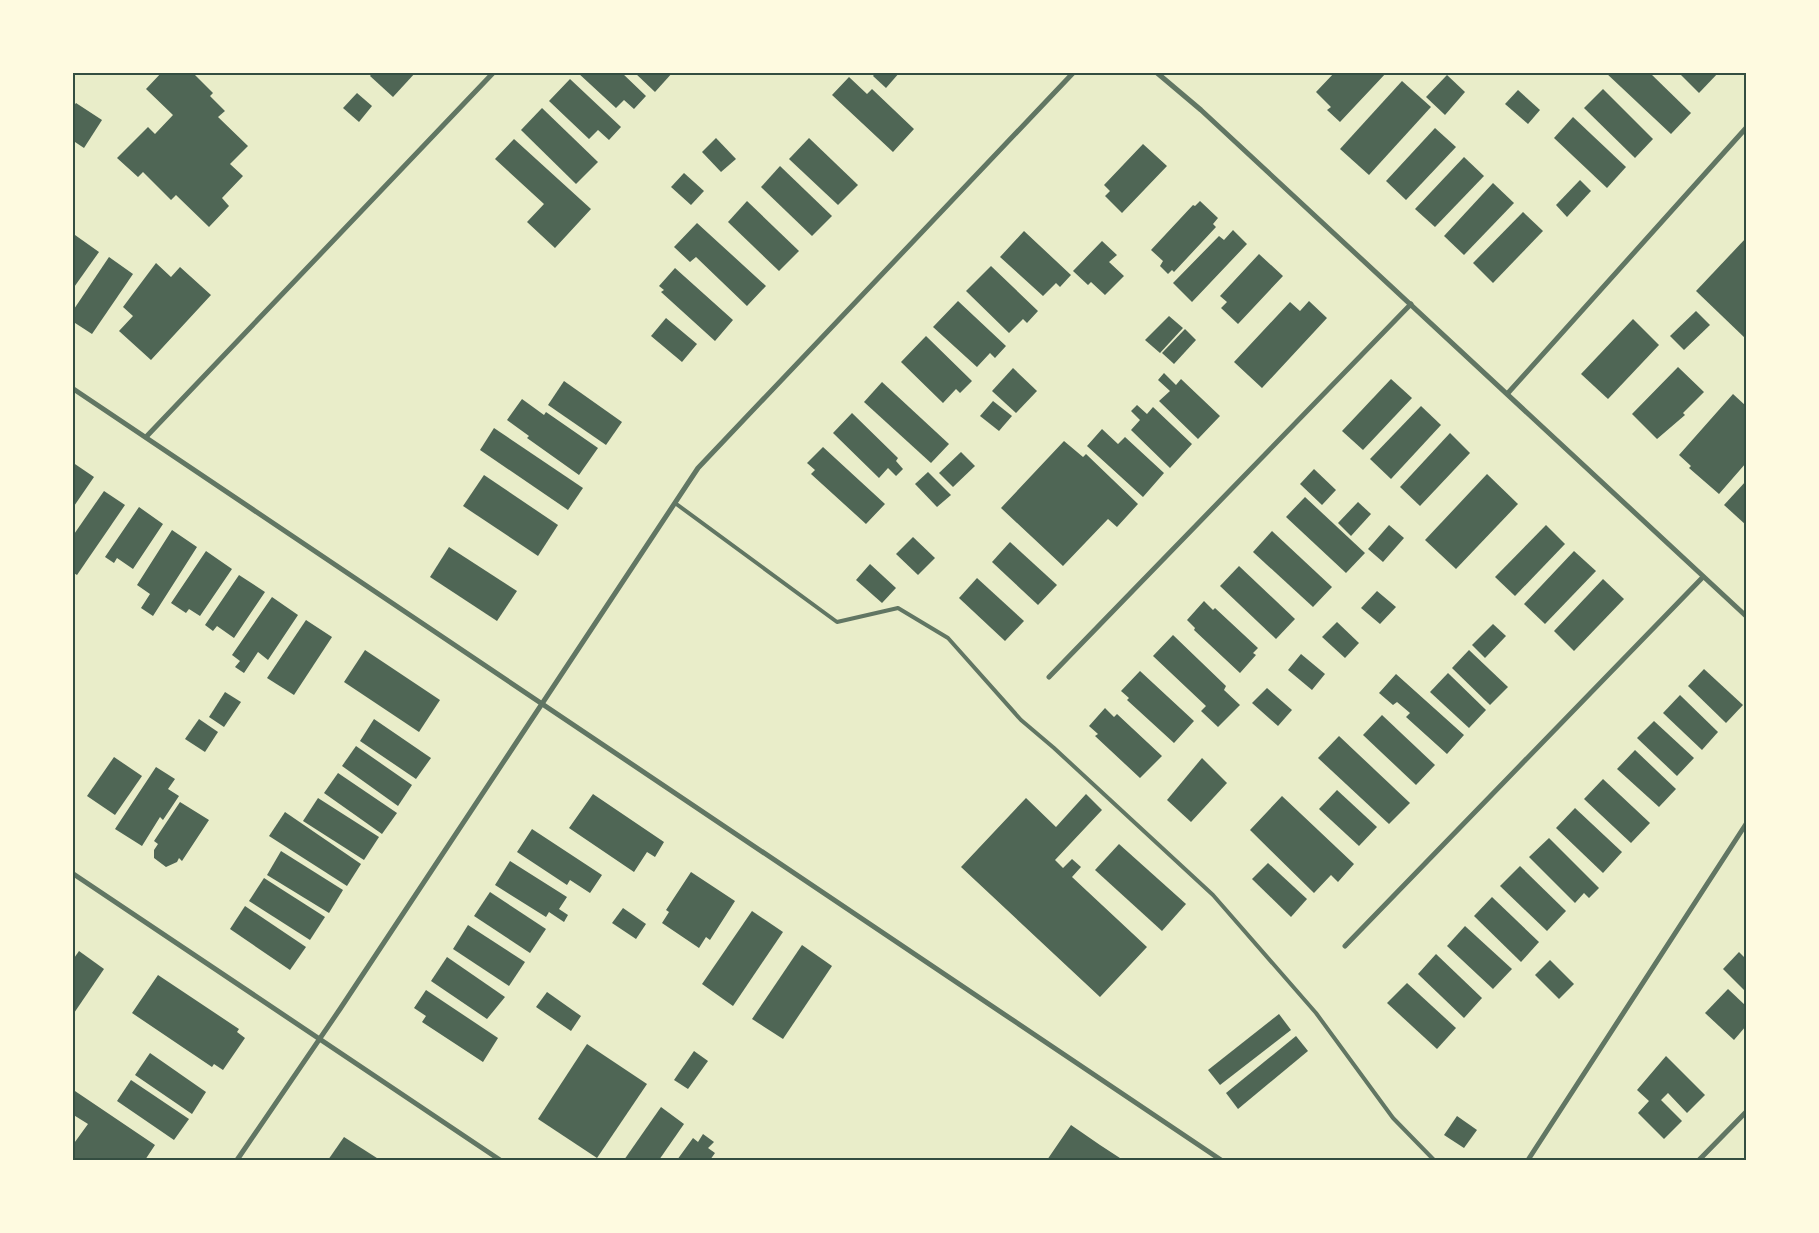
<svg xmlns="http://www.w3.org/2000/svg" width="1819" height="1233" viewBox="0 0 1819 1233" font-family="Figtree,sans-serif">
<rect width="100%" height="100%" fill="#e9edc9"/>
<g fill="#4f6655">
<polygon points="162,72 192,72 213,93 210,96 225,111 218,117 248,146 230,164 243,176 222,198 229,206 209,227 176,195 171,200 143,172 138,177 117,158 148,127 155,134 173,115 146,89"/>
<polygon points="373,72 416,72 393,97 370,76"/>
<polygon points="577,72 621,72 646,96 634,109 624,100 616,108"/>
<polygon points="634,72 673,72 655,92"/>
<polygon points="876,72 900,72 886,88 873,76"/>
<polygon points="1335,72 1387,72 1340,122 1327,110 1331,107 1316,92"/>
<polygon points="1605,72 1649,72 1691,113 1671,134"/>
<polygon points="1678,72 1719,72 1699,93"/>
<polygon points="1447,75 1465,92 1445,115 1426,97"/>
<polygon points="849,77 867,94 872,89 914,129 893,152 832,95"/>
<polygon points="570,79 621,127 609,140 598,130 589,139 549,101"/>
<polygon points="1402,81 1431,107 1369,175 1340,149"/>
<polygon points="1603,89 1653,139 1635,158 1584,108"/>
<polygon points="1518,90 1540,110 1528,124 1505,104"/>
<polygon points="357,93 372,106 359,122 343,108"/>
<polygon points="76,103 102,120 84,148 72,140 72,108"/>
<polygon points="542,108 598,162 576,184 521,130"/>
<polygon points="1573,117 1626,167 1607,188 1554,138"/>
<polygon points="1435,128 1456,147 1406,200 1386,181"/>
<polygon points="716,138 736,159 721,172 702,152"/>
<polygon points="809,138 858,185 838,205 789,159"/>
<polygon points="514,139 591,209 555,248 527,222 544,204 495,159"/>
<polygon points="1143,144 1167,166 1122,213 1105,196 1110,191 1104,185"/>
<polygon points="1464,157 1484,176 1435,227 1415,209"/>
<polygon points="780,166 832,216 812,236 761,187"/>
<polygon points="684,173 704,191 691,205 671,187"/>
<polygon points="1580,180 1591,191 1567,217 1556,205"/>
<polygon points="1493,183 1514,203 1464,255 1444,236"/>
<polygon points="747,201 799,251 779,271 728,222"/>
<polygon points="1200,201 1218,218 1213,224 1216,227 1174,272 1172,270 1168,274 1160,266 1163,261 1151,250 1193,205 1195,206"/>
<polygon points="1523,212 1543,231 1493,283 1473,263"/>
<polygon points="697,223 766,286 747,306 696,257 690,262 674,247"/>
<polygon points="1233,230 1247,244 1192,302 1173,283 1219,236 1224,240"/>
<polygon points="1024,231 1071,275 1060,287 1056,283 1043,296 1000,257"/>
<polygon points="75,235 99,252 72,290 72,239"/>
<polygon points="1746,238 1746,339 1696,291"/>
<polygon points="1102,241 1117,255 1109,262 1124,276 1105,295 1091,282 1088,285 1073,271"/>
<polygon points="1259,254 1283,276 1238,324 1221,308 1227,302 1220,296"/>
<polygon points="109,257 133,274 92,334 72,321 72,312"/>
<polygon points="156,263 171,277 180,267 211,295 151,360 119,331 133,316 123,307"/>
<polygon points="991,266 1038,311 1027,323 1023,319 1009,333 966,291"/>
<polygon points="675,268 733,320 715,341 661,292 664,290 659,286"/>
<polygon points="958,301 1006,346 995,358 990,353 977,367 933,327"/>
<polygon points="1309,301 1327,318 1262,388 1234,362 1290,302 1300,311"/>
<polygon points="1696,311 1710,325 1684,350 1670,336"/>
<polygon points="1169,316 1183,328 1160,353 1145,340"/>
<polygon points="666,318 697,344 682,362 651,336"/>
<polygon points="1633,319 1659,345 1608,399 1581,374"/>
<polygon points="1185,329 1196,340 1174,364 1162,353"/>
<polygon points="926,336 972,381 960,393 956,389 943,403 901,362"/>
<polygon points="1678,367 1704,392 1683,413 1685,415 1657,439 1632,414"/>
<polygon points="1013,368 1037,391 1016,413 992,391"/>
<polygon points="1164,373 1176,385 1181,379 1220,416 1198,439 1159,401 1170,391 1158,380"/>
<polygon points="1391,379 1412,398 1363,450 1342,431"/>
<polygon points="564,381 622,422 606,445 548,405"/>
<polygon points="882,382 949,444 931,463 864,402"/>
<polygon points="1733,394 1746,406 1746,463 1719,494 1689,468 1691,466 1679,455"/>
<polygon points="522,399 544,415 546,412 598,448 579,475 527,438 529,436 507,420"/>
<polygon points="993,401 1012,416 999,431 980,416"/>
<polygon points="1137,405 1147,414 1153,407 1192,444 1170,468 1131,430 1140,420 1131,411"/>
<polygon points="1421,406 1441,425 1391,479 1370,459"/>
<polygon points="852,413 898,458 896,461 903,469 896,476 888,468 879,478 833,433"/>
<polygon points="494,428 583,488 568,510 480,450"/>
<polygon points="1102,429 1118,444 1125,437 1164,473 1143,497 1087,446"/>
<polygon points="1450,433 1470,453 1420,506 1400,487"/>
<polygon points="1064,441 1083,457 1086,454 1138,504 1117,527 1108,519 1063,566 1001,508"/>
<polygon points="823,447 885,504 866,524 811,474 815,470 807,463"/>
<polygon points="961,452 975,466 953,487 939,473"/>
<polygon points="72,462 94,477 72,509"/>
<polygon points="1314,469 1336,490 1322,505 1300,484"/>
<polygon points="928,472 951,495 937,507 915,484"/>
<polygon points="1487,474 1518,504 1456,569 1425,540"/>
<polygon points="484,475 558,525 538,556 463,506"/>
<polygon points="1746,481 1746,525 1724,505"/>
<polygon points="104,491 125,505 77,575 72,572 72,537"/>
<polygon points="1305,497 1365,553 1346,573 1286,517"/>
<polygon points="1358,502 1371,514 1351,536 1338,523"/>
<polygon points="139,507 163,524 133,569 117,558 114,563 105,557"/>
<polygon points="1389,525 1404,538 1383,562 1368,549"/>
<polygon points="1546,525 1565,544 1515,596 1495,577"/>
<polygon points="172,530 197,547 153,616 141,608 150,594 137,585"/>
<polygon points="1272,531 1332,587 1313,607 1253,552"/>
<polygon points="913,537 935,558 918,575 896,554"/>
<polygon points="1010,542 1057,585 1038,605 992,562"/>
<polygon points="449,547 517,591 497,621 430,577"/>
<polygon points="206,551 232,569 200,616 189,609 186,613 171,603"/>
<polygon points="1574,551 1596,571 1545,624 1524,604"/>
<polygon points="870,564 896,588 882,603 856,580"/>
<polygon points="1239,566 1295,619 1276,639 1220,586"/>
<polygon points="239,575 265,592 234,638 217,626 213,631 205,625"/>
<polygon points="977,578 1024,621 1005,641 959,598"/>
<polygon points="1603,579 1624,599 1574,651 1554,631"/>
<polygon points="1377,591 1396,607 1380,624 1361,608"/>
<polygon points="272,597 298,615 268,660 258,652 244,673 235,667 240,661 232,655"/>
<polygon points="1204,601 1213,610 1215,608 1258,648 1253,653 1256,655 1240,673 1194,630 1195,628 1187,620"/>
<polygon points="306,620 332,637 294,695 267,678"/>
<polygon points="1337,622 1359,643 1345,658 1322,637"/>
<polygon points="1493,624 1506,636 1485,658 1472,645"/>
<polygon points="1173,635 1226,686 1224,690 1240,705 1218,727 1201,711 1206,706 1153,656"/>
<polygon points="365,650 440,700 419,732 344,682"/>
<polygon points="1469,650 1508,687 1490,705 1452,668"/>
<polygon points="1301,654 1325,674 1312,690 1288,670"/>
<polygon points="1704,669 1743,705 1726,723 1688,686"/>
<polygon points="1140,671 1194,721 1174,743 1127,700 1129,698 1121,691"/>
<polygon points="1448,673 1486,710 1469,728 1430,692"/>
<polygon points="1396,674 1464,735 1447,754 1406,717 1410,713 1397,702 1393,705 1379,693"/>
<polygon points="1267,688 1292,710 1278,726 1252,703"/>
<polygon points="225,692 241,702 224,727 209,717"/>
<polygon points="1680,695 1718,732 1702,750 1663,713"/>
<polygon points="1105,708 1114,717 1117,714 1162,756 1140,778 1095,736 1098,734 1089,726"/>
<polygon points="1382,715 1435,765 1416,785 1363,735"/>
<polygon points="199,719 218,732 205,752 185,739"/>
<polygon points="374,719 431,758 416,779 360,741"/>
<polygon points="1654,721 1694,758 1677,776 1637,738"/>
<polygon points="1339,736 1410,803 1389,824 1318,758"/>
<polygon points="356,746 412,785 398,806 342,766"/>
<polygon points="1635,750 1676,789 1659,807 1617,769"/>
<polygon points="114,757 142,776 115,815 87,796"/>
<polygon points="1202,758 1227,783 1191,822 1167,800"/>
<polygon points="156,767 175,779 168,789 179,796 163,820 160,817 142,846 115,829"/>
<polygon points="338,773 397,813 382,834 324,793"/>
<polygon points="1603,779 1650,823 1631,843 1584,799"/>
<polygon points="1337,790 1377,827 1359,846 1319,809"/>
<polygon points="593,794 664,842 655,857 647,852 634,872 569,828"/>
<polygon points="1086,794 1102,810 1055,860 1063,868 1072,859 1081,867 1072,877 1147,947 1100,997 961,867 1026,798 1056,827"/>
<polygon points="1282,796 1354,864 1338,882 1331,875 1314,893 1250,830"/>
<polygon points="318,798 379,837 364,860 303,821"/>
<polygon points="180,802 209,820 182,861 179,858 177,862 166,867 154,858 154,850 158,844 154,841"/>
<polygon points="1575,808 1622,852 1603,873 1556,828"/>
<polygon points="285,812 361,864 347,886 269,836"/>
<polygon points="532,829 602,875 590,893 570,880 567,885 517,852"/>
<polygon points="1549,838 1599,888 1589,898 1584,893 1575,903 1529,857"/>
<polygon points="1119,844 1186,904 1162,931 1095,870"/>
<polygon points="281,851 343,890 329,913 267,875"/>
<polygon points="510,861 567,897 559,909 568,915 564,922 549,912 546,917 495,885"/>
<polygon points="1268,863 1307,899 1291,917 1252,879"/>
<polygon points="1520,866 1566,911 1547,931 1500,886"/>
<polygon points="691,872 735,901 710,940 706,937 699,948 662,923 669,912 666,910"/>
<polygon points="264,878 325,917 310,940 249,901"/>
<polygon points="490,892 546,929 530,953 474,916"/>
<polygon points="1492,897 1539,942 1521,962 1474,916"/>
<polygon points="245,906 306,947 290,970 230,929"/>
<polygon points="623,908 646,924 636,939 612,923"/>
<polygon points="752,911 783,932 733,1006 702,984"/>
<polygon points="468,925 525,962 509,986 453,949"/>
<polygon points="1465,926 1512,969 1493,989 1447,946"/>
<polygon points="802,945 832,966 783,1039 752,1019"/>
<polygon points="79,951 104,969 72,1016 72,961"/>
<polygon points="1739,952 1746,959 1746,992 1723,969"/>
<polygon points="1436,954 1482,998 1464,1018 1418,974"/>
<polygon points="447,957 505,997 487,1019 431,981"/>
<polygon points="1550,960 1574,984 1559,999 1535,975"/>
<polygon points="158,975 239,1029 237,1032 245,1038 223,1070 214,1064 212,1067 132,1013"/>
<polygon points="1407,983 1456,1028 1437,1049 1387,1003"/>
<polygon points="1728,989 1746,1006 1746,1026 1734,1040 1705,1013"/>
<polygon points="426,990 498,1038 483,1062 422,1022 426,1016 414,1008"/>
<polygon points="547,992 581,1016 571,1031 536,1007"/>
<polygon points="1279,1014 1291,1030 1220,1085 1208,1070"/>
<polygon points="1296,1036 1308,1051 1238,1109 1226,1093"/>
<polygon points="587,1044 647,1084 597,1158 538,1119"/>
<polygon points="694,1051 708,1061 688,1089 674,1080"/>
<polygon points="150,1053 206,1092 192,1114 135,1075"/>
<polygon points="1666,1056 1705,1095 1687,1113 1668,1093 1661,1100 1682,1121 1664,1139 1638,1113 1649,1101 1637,1090"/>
<polygon points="131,1080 189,1119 174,1140 117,1101"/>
<polygon points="72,1089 155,1145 145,1160 72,1160 72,1146 88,1124 72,1114"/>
<polygon points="661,1107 684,1124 659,1160 624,1160"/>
<polygon points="1457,1116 1477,1130 1464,1148 1444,1135"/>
<polygon points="1071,1125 1100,1145 1123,1160 1047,1160"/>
<polygon points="703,1134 714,1142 708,1148 715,1153 710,1160 677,1160 693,1138 698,1142"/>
<polygon points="344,1137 380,1160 328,1160"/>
</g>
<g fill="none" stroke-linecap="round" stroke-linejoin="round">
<polyline stroke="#617663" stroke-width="4" points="675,503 837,622 898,608 948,638 1021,720 1054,748 1213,895 1316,1013 1393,1118 1434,1160"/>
<g stroke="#617663" stroke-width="5">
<polyline points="1156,72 1201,110 1746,616"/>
<polyline points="72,388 1221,1160"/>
<polyline points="1508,393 1746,128"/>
<polyline points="146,437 494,72"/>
<polyline points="1049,677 1411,304"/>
<polyline points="72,873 500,1160"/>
<polyline points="1345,946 1703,577"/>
<polyline points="237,1160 340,1009 698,468 1074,72"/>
<polyline points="1528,1160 1746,824"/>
<polyline points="1699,1160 1746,1112"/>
</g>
</g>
<rect width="1819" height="1233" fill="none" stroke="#fefae0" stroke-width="148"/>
<rect x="74" y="74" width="1671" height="1085" fill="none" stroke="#344e41" stroke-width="2"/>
</svg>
